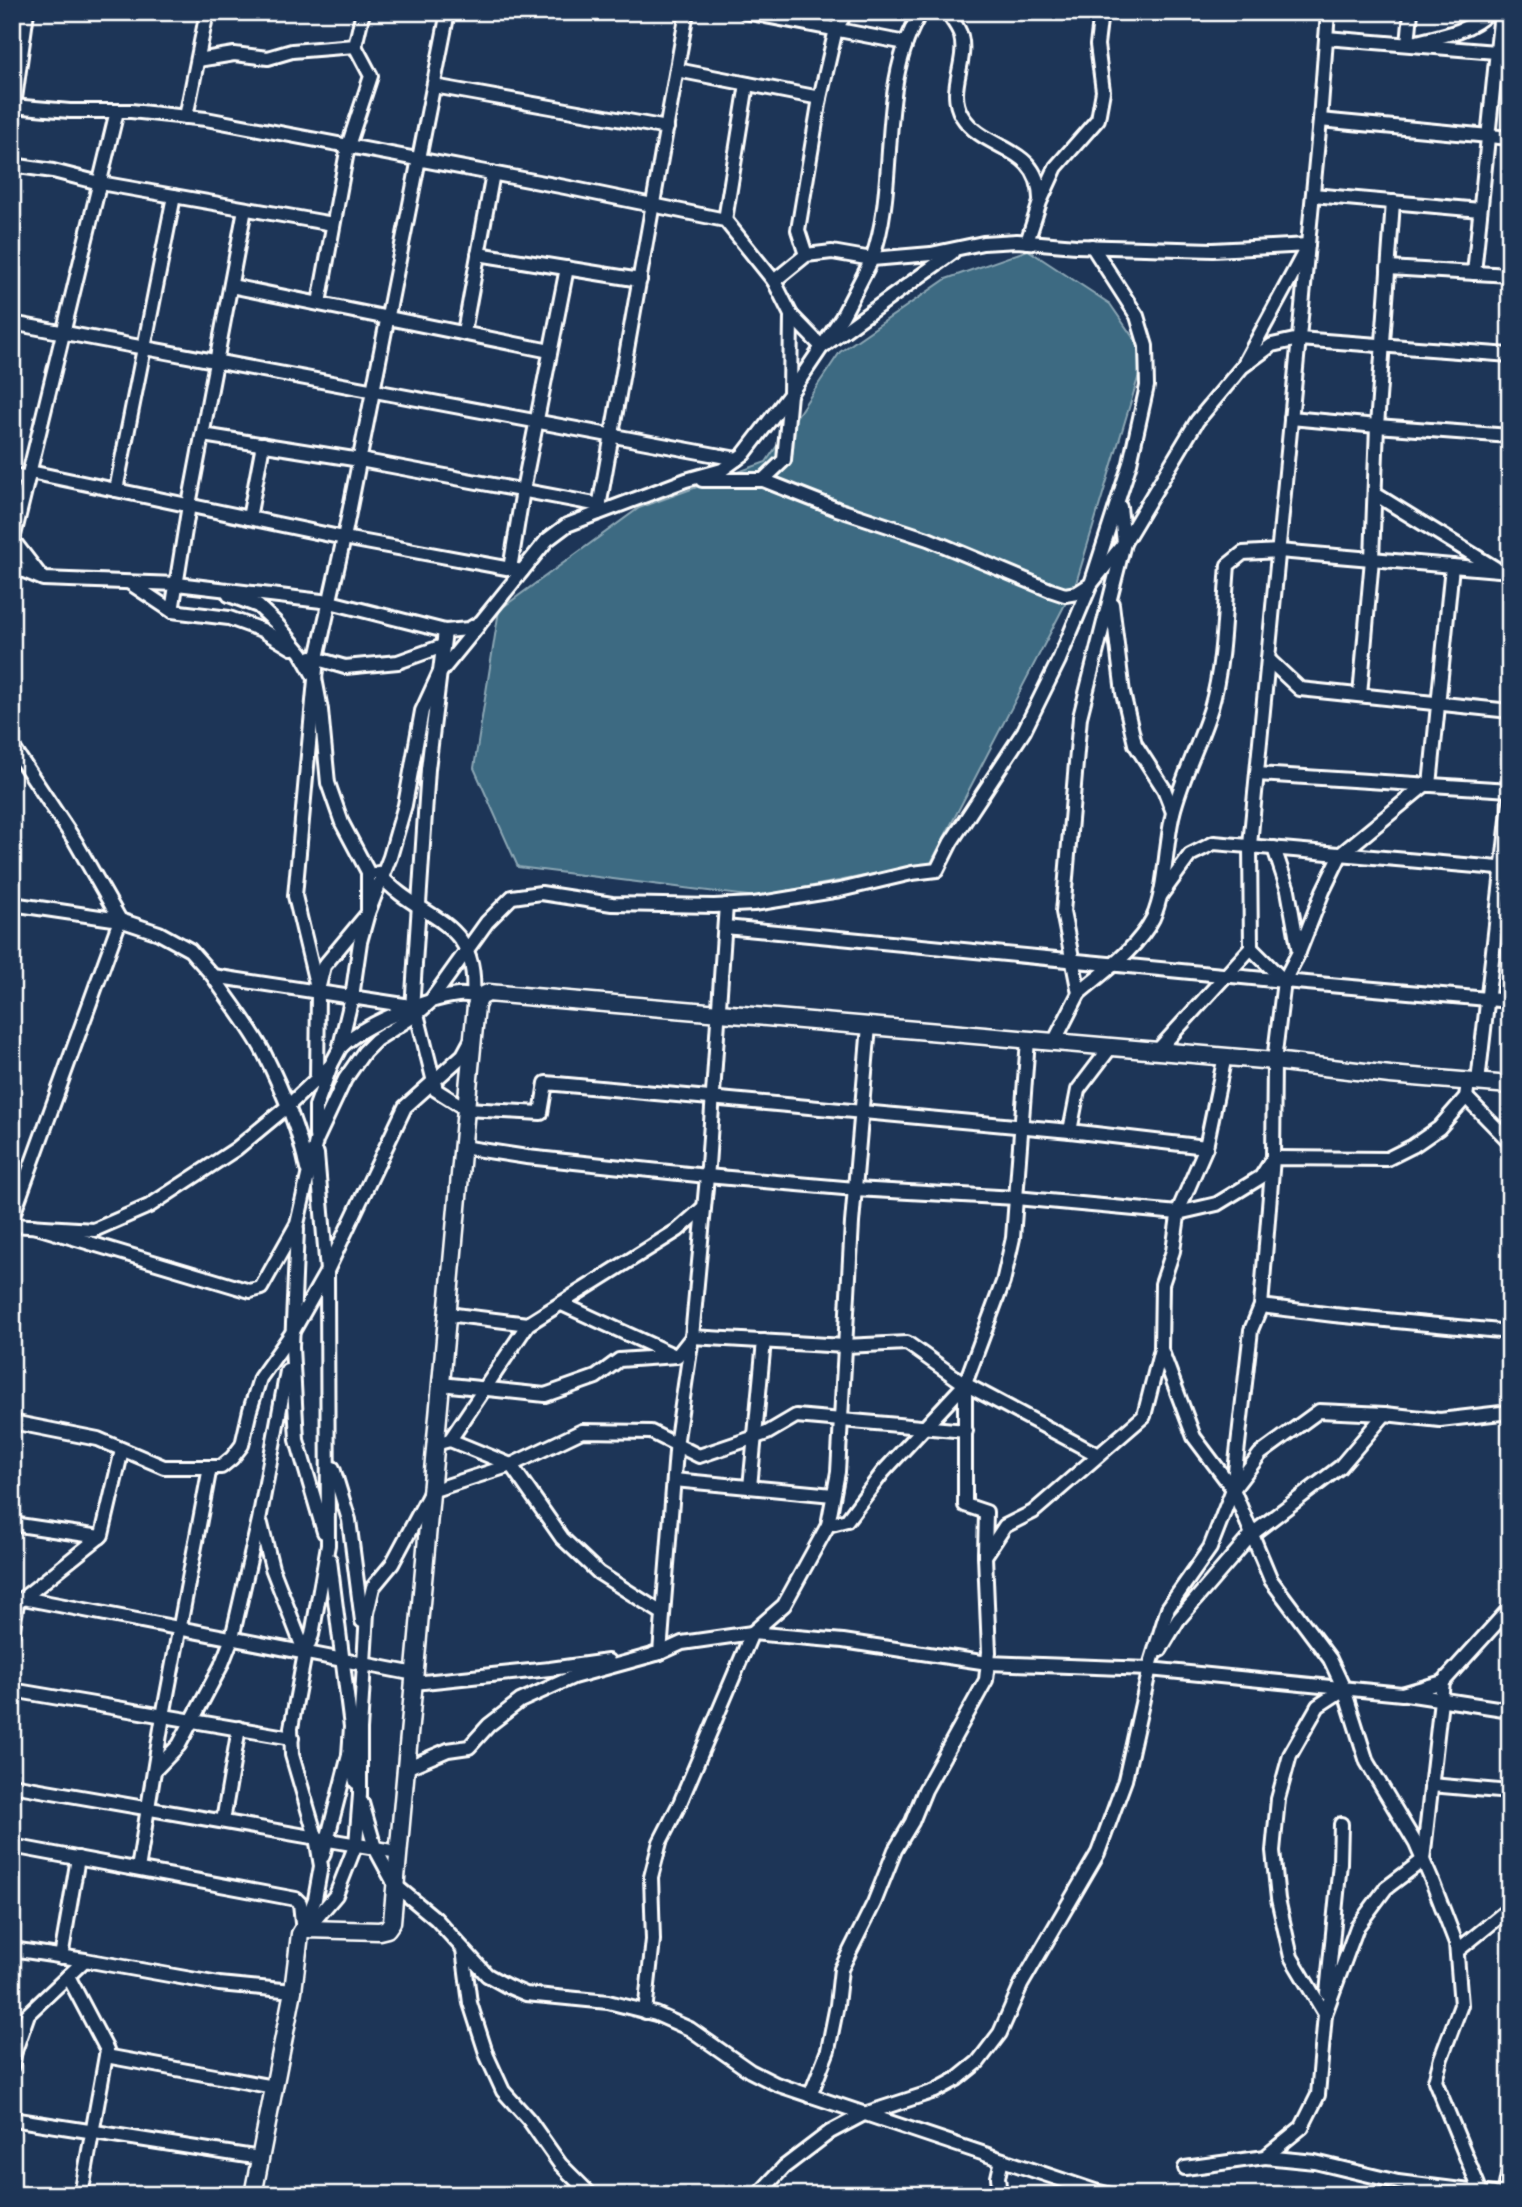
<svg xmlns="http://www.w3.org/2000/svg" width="1522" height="2207" viewBox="0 0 1522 2207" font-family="'Balsamiq Sans',sans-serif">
<rect width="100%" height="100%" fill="#1d3557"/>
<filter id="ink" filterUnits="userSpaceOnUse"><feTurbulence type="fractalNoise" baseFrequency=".0143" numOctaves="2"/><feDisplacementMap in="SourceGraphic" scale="14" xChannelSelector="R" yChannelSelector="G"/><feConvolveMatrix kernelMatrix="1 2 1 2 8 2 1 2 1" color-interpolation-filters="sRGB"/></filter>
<g filter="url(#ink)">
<polygon fill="#3e6a82" stroke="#8ba6b4" stroke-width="2" points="1028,250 1110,304 1145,355 1076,583 931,863 756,897 518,867 474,768 499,610 639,508 766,462 840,352 946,279"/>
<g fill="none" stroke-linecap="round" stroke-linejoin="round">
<g stroke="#fff" stroke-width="18">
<g id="street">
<polyline points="745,12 906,43"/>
<path d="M947 12C952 20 958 26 961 36 968 63 946 90 962 116 984 152 1039 144 1040 199"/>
<path d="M1411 12 1408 44C1435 37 1469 33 1489 12"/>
<polyline points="1326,38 1496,52"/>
<polyline points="198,60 234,54 268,58 292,51 355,46 363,12"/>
<polyline points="677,70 820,98"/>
<polyline points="434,86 667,128"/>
<path d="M12 106 70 111H131L206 119 565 187 725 220 774 281 806 255 832 252 872 259C900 182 876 84 921 12"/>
<polyline points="14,106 27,12"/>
<polyline points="186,117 207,12"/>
<polyline points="1320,120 1510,138"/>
<polyline points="12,165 53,171 100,183 333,224"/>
<polyline points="1313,195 1480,210"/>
<polyline points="1393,202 1377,426 1510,436"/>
<polyline points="725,220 747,84"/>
<polyline points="1027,242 1040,202 1056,167 1098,119 1103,91 1097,45 1101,12"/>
<polyline points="478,254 640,280"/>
<polyline points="806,255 798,230 820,98 836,29 846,12"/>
<polyline points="1388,268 1510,275"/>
<polyline points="1474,273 1501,12"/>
<polyline points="231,286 550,351"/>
<polyline points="319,303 348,146 371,76 355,46"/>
<polyline points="791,315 822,347 952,253"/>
<polyline points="12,323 737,459"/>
<polyline points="464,332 493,173"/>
<polyline points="1245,362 1305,251"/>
<polyline points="1291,418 1377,426 1372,559 1360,695"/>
<polyline points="203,435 360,460 600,505"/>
<polyline points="30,472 344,538 522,571"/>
<polyline points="12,475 28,478"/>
<polyline points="702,480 763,480 837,509 928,539 1050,590 1065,595 1077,593 1091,584 1124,543 1197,421 1242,367 1272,345 1299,339 1510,355"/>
<polyline points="763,480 784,460 790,394 791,315 774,281"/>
<polyline points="116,490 174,196"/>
<polyline points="1375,494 1495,568"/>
<polyline points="598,513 687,12"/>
<polyline points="249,518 263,444"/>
<polyline points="12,539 42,578"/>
<polyline points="12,544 117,111"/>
<polyline points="12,566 43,579 177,584 330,602 445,631 469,629 481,622 547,540 567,525 686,480 722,470 744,454 790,394 842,317 872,259 931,254 983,243 1017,241 1076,246 1213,250 1308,245"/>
<polyline points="510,569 523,490 567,268"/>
<polyline points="130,583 172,611 229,618 262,630 292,648"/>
<polyline points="229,595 258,606 275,622 301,653 315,678 321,710 328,783 342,823 368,872 368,913 324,966 319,986"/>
<polyline points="1112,604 1123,693 1135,744 1164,789 1173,812"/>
<polyline points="172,611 189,505 245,209"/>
<polyline points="311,657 345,667 398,662 443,646"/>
<polyline points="1268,659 1300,689 1510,711"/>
<polyline points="12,746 75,841 120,920 159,933 190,950 213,976 404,1005 417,1014 436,1090 466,1109 541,1113 546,1083 1070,1131 1078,1090 1110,1048"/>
<polyline points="1257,774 1510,790"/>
<polyline points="1430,785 1452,566"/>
<polyline points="1274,848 1288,890 1299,952"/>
<path d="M378 873C420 922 479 916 473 996"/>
<polyline points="1161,895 1190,855 1214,843 1510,869"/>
<polyline points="12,904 120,920 12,1218"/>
<polyline points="725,927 1284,981 1510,1001"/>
<path d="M213 976C229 1001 250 1026 264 1053 282 1089 299 1129 307 1169"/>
<polyline points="1284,981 1251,948 1250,845 1320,120 1328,12"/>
<path d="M1079 993C1105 971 1137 949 1153 918 1166 890 1165 845 1173 813 1182 777 1200 743 1211 708 1224 663 1224 612 1228 565L1243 553 1279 551 1510 571"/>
<polyline points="412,1009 428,769 445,631"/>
<polyline points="1054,1042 1079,993 1063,912 1080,717 1124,543 1120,507"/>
<path d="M341 1047C362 1024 427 999 458 995 465 994 473 996 480 997"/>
<polyline points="1157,1051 1251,948"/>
<polyline points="317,1078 318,992 295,896 317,658 344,538 448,12"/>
<polyline points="1478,1082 1510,802"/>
<polyline points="1466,1097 1510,1142"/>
<polyline points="1070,1131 1206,1147"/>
<polyline points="316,1136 316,1106 331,1065"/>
<polyline points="462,1147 527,1157 707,1176 855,1189 1016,1198 1178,1213 1217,1204 1261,1177 1273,1158 1387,1159 1413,1146 1439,1128 1466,1097 1468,1083"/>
<polyline points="12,1225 94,1230 149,1206 236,1149 288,1106 331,1065 339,1050 352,997 360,942 368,913 390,857 405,805 422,711 439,674 479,625"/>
<polyline points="33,1226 250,1291 261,1288 297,1224 316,1141 345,1079 364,1052 376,1040 417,1014 429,1003 487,922 512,897 541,893 612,904 714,906 754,904 840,890 912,873 937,870 951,842 1024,731 1059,660 1091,584 1130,463 1147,386 1146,346 1137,316 1092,246"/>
<polyline points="297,1229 292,1347 297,1440 324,1532"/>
<polyline points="562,1304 673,1355"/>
<polyline points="1261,1306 1334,1315 1510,1332"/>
<polyline points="447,1314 528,1324 678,1230 704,1207"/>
<polyline points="1161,1349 1194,1437 1233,1489 1271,1580 1330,1659 1344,1689 1367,1762 1416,1844 1432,1881 1456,1943 1461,2005 1441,2058 1435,2081 1482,2195"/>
<polyline points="441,1384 545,1395 596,1377 619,1360 677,1356 692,1337 845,1346 907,1343 965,1384 1098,1455"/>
<polyline points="12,1422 98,1439 164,1467 221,1467 232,1458 242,1445 250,1410 260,1378 292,1333 327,1271 405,1107 463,1055 470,1042"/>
<polyline points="450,1440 528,1324"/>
<polyline points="435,1444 450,1440 511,1465 562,1538 599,1573 662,1613"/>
<polyline points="333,1468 349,1520 362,1621"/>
<polyline points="674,1480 833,1495"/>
<polyline points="750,1487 764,1341"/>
<polyline points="1234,1488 1260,1454 1319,1411 1385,1414 1440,1420 1510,1412"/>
<polyline points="12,1524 100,1537"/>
<polyline points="261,1524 272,1568 305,1653"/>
<polyline points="828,1525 847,1520 883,1472 965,1384"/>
<polyline points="985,1554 986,1512 965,1505 965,1384 1003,1282 1013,1238 1028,1040"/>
<polyline points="23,1598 415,1674"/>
<polyline points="12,1634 17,1603 102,1535 122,1450"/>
<polyline points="1160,1650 1178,1620 1252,1534 1340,1467 1385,1414"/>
<polyline points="654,1654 660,1653 677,1439 692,1337 708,1166 726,905"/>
<polyline points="414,1683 550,1669 608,1661"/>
<polyline points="12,1690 292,1738"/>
<polyline points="1406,1694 1510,1710"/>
<polyline points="349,1755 356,1782"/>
<polyline points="406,1768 448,1750 469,1747 489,1725 520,1701 573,1677 660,1653 682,1643 752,1633 843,1641 988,1663 1149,1669 1402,1694 1443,1682 1510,1608"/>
<polyline points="155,1770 179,1745 221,1666 232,1638 259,1520 287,1371"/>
<polyline points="12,1785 398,1852"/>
<polyline points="1431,1785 1510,1792"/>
<polyline points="362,1803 375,1848 395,1885 436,1919 487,1975 507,1986 526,1994 608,2002 656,2014 690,2029 750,2071 776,2084 1095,2191 1112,2195"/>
<polyline points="223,1821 239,1728"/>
<polyline points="12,1846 296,1899 300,1903 302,1923"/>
<polyline points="323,1856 349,1755 351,1727 330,1560"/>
<polyline points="138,1869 163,1716 210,1467"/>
<polyline points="303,1929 315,1899 321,1866 316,1837 292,1755 291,1728 305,1653 312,1635 328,1545 327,1271 317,1154"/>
<polyline points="307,1929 336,1895 356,1844 360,1795 360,1730 367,1613 373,1587 392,1564 431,1491 511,1465 582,1431 651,1432 699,1456 767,1433 796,1416 966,1431"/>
<polyline points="12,1949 85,1960"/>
<polyline points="463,1949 470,2003 487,2056 503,2091 529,2120 560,2164 591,2195"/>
<polyline points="1457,1951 1510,1908"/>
<polyline points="61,1957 78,1858"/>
<polyline points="68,1976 107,2050 81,2195"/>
<polyline points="1327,1993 1340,1863 1341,1824"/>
<polyline points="645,2012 653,1940 651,1877 660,1842 680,1803 752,1633 784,1605 828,1525 838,1472 852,1223 869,1026"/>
<polyline points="1325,2014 1357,1927 1386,1888 1423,1860 1443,1682"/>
<polyline points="12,2051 15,2051 28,2014 85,1960 219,1984 293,1991"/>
<polyline points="106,2056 274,2087"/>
<polyline points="12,2066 15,2051"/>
<polyline points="810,2096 828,2050 837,2005 841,1969 874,1903 895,1850 912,1822 925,1790 986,1680 989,1652 985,1556 1005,1526 1033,1512 1144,1416 1161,1349 1162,1284 1173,1251 1179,1209 1206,1147 1225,1056"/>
<polyline points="12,2119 260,2158"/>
<polyline points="1265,2157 1315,2162 1398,2182 1502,2195"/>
<polyline points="1185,2168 1265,2157 1302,2127 1318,2095 1325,2014 1291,1957 1278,1899 1273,1851 1278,1799 1290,1755 1318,1706 1344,1689"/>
<polyline points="758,2195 784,2167 830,2132 864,2114 935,2091 957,2079 978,2062 1000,2033 1021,1985 1098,1853 1125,1780 1151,1663 1168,1608 1210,1548 1233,1489 1251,1330 1261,1306 1273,1158 1274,1061 1284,981 1299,952 1323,891 1341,854 1426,784"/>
<polyline points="1000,2195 998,2177 1002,2160"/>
<polyline points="1504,2195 1510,2165"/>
</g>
</g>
<g stroke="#fff" stroke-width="21">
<polyline id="secondary" points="253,2195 293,1991 300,1934 303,1929 307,1929 379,1931 387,1929 392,1922 466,1109 476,1006 480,997 488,993 1274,1061 1390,1075 1510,1085"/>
</g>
<use href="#street" stroke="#1d3557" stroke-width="12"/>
<use href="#secondary" stroke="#1d3557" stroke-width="16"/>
</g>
</g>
<rect width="1522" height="2207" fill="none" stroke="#1d3557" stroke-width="42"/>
<rect x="21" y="21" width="1480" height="2165" fill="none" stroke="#fff" stroke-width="2.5" filter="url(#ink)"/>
</svg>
